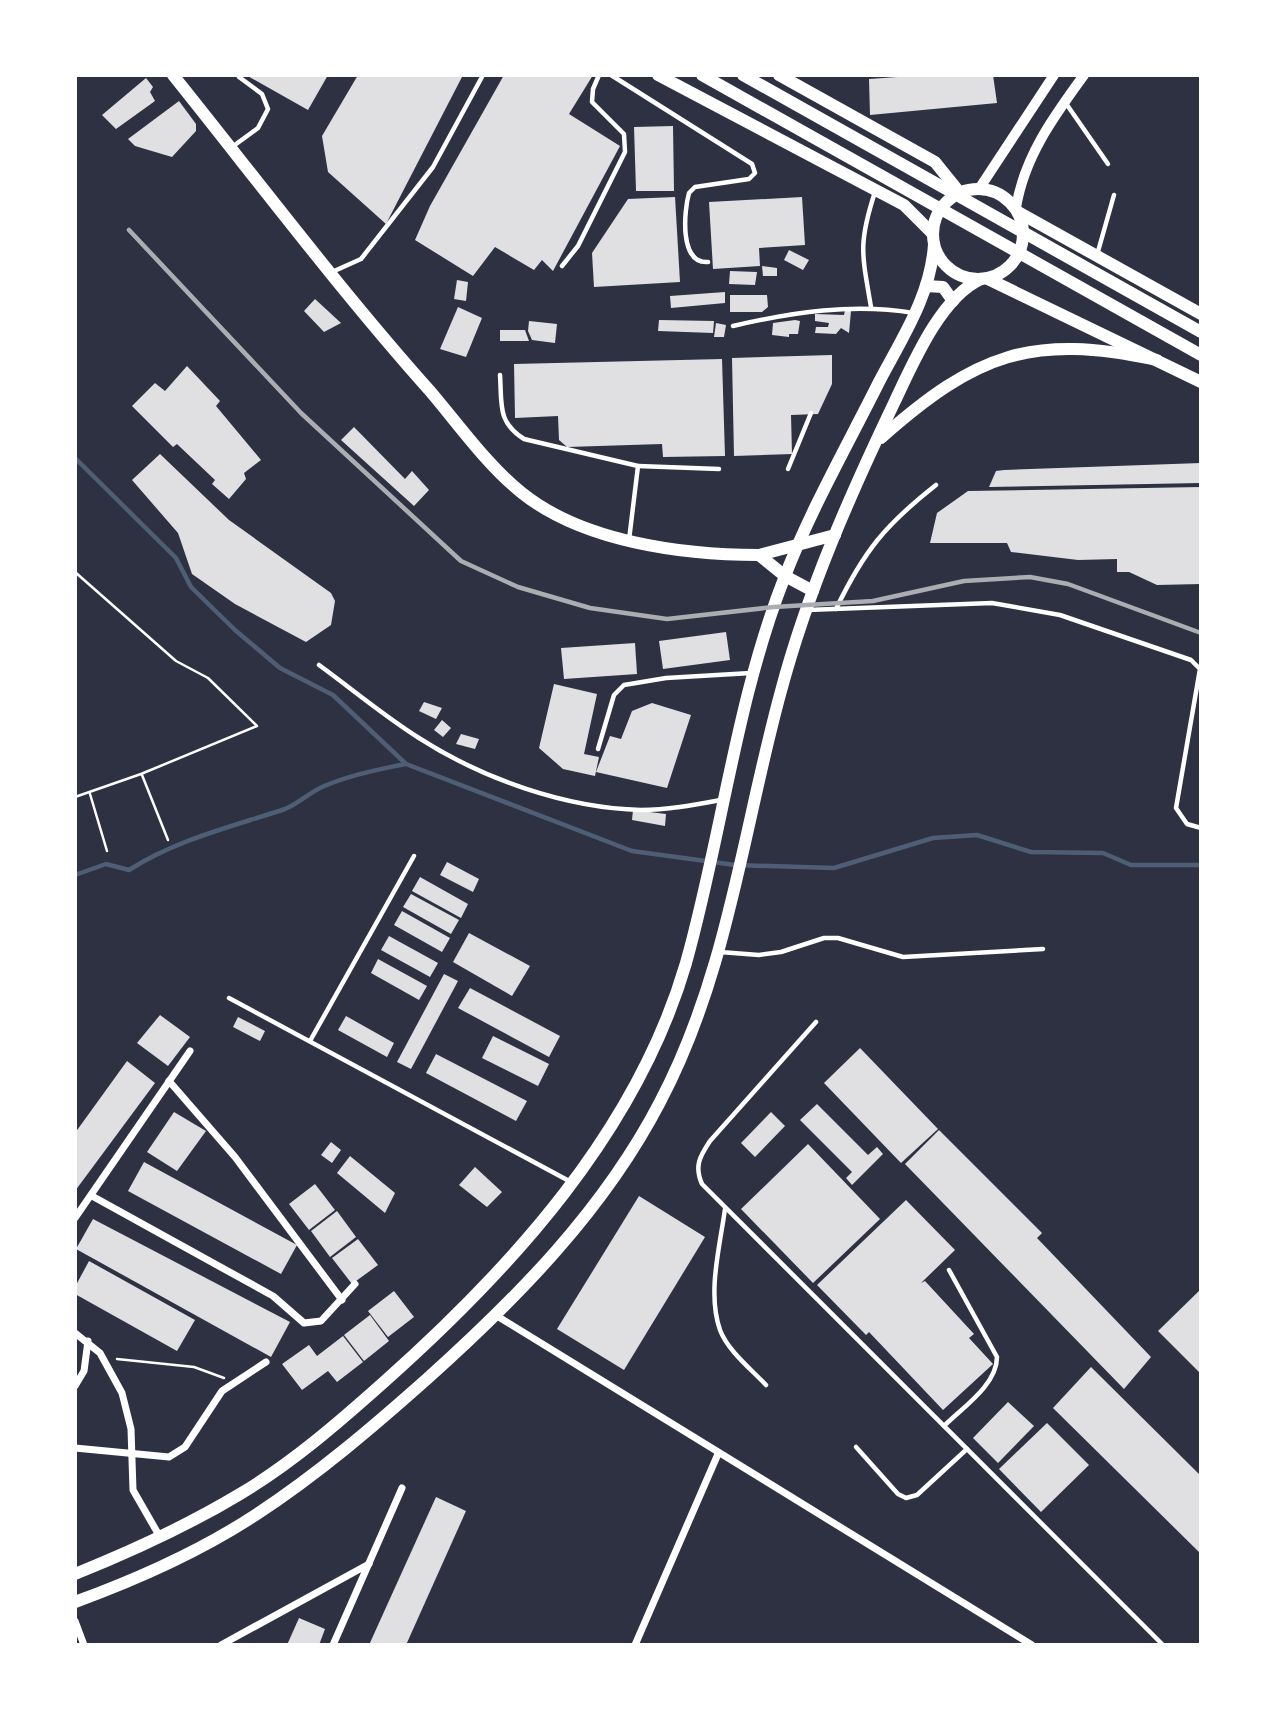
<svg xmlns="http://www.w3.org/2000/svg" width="1276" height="1720" viewBox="0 0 1276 1720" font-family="'Asap Condensed',sans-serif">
<rect width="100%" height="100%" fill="#2d3142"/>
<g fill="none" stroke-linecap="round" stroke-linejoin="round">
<g stroke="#4f5d75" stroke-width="4.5">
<polyline points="75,458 176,558 191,587 235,630 280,668 333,695 406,764 632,851 735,865 834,868 933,838 977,835 1031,852 1103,853 1131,865 1201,865"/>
<path d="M75 875 106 864 129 870C178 839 231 827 285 809 298 804 309 793 322 787 349 775 377 770 405 764"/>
</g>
</g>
<g fill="#e0e0e3">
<polygon points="246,75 328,75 308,110"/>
<polygon points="358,75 463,75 386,224 328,172 322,136"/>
<polygon points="504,75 593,75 569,114 620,146 553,271 542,260 534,270 495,247 473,276 415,240 430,206"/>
<polygon points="926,75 993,75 997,103 870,115 869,79"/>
<polygon points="146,78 153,87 150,92 155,101 116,129 102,115"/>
<polygon points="179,101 196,124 196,131 172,157 135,146 128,139"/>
<polygon points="673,126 674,191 636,191 634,127"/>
<polygon points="675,197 680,282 594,287 592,253 628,199"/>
<polygon points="802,197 805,245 759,248 760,266 713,269 709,202"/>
<polygon points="789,250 809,260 803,270 784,260"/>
<polygon points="762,266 777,268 777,276 763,276"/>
<polygon points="730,271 757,272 755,285 729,284"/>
<polygon points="457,280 468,282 466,301 454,299"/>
<polygon points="725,292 725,303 671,308 670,296"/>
<polygon points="730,295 767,295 768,307 762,312 730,312"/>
<polygon points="315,299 341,323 324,332 304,311"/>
<polygon points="458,307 482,318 466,357 440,349"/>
<polygon points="845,310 851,311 849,333 841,328 836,334 815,333 816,327 828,327 829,323 815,321 815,314 844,315"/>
<polygon points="659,320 714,321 713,333 658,331"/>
<polygon points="795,320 800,321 798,334 789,334 789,337 772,335 773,323"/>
<polygon points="529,321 557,324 555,343 532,340 528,331"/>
<polygon points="716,323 726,325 724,337 714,337"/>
<polygon points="500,330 525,330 529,341 500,341"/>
<polygon points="832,355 832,384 818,414 791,415 792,454 734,456 732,358"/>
<polygon points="722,359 725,456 663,457 662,444 567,447 559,440 558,416 515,418 514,364"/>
<polygon points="187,366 220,401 216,406 261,460 244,473 246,479 229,499 212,484 215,480 177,444 173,447 132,406 155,383 165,391"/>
<polygon points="354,427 405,479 412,471 429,490 414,506 341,440"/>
<polygon points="160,454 229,520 331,593 335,601 331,625 306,642 235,604 192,574 178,533 132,480"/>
<polygon points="1201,463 1201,483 989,487 996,471 1004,470"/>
<polygon points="1201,487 1201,584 1157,585 1129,572 1117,572 1117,559 1078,560 1011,552 1007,543 930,543 937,513 968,491"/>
<polygon points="726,632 730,660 663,669 659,641"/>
<polygon points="635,643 637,674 564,679 561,648"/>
<polygon points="554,684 597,694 584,754 599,757 595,776 563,769 539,748"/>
<polygon points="424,702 442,708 436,719 419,711"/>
<polygon points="652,703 691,715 667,788 596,772 610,736 621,739 632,711"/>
<polygon points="442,720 451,728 443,737 434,730"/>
<polygon points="461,734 479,739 475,749 456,744"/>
<polygon points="633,810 666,814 665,826 632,820"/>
<polygon points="447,862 479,879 473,892 440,875"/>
<polygon points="420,877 468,904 461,918 412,891"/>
<polygon points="411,894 459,920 451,934 403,907"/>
<polygon points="402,911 450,938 442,952 394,925"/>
<polygon points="469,933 530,966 512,996 453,962"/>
<polygon points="389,936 438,963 430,977 381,950"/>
<polygon points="378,959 427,986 419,1000 371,973"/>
<polygon points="444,974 458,981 411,1069 397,1062"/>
<polygon points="470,988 560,1036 549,1057 458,1008"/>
<polygon points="160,1015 190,1037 168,1066 137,1043"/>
<polygon points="346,1016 394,1043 387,1057 338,1030"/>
<polygon points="238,1017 265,1031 260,1041 233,1027"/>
<polygon points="493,1036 549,1064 538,1086 482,1058"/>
<polygon points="860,1048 938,1129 901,1163 824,1083"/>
<polygon points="436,1054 527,1101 516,1121 426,1073"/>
<polygon points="127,1061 155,1083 75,1191 75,1133"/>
<polygon points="817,1104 868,1155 877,1147 883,1154 852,1185 846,1178 852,1172 800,1120"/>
<polygon points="174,1112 206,1131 177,1171 147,1152"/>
<polygon points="771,1112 785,1126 755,1157 741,1143"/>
<polygon points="939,1130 1042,1233 1037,1238 1151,1357 1124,1389 905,1164"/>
<polygon points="331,1142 341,1150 332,1163 321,1155"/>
<polygon points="808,1144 880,1219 813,1283 741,1209"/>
<polygon points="350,1156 395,1193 385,1213 337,1173"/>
<polygon points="144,1162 297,1245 281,1274 128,1191"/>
<polygon points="475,1167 502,1192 487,1207 459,1185"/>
<polygon points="315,1184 335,1210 309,1230 289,1204"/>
<polygon points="639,1196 705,1237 624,1370 557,1329"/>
<polygon points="906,1200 955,1250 921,1283 925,1281 974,1334 969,1338 993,1364 943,1410 869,1332 866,1335 817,1285"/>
<polygon points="337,1211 356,1237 330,1257 311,1231"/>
<polygon points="93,1219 290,1322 271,1357 76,1249"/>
<polygon points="358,1239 378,1265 352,1284 332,1258"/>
<polygon points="89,1261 195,1320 177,1351 75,1294 75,1287"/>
<polygon points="1201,1289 1201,1374 1158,1331"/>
<polygon points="394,1291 414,1317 388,1337 368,1311"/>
<polygon points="370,1315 389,1341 364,1361 344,1335"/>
<polygon points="343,1336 363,1362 337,1382 328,1371 302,1390 282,1364 309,1345 317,1356"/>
<polygon points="1091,1367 1201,1476 1201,1554 1053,1408"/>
<polygon points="1008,1402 1034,1426 998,1463 973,1438"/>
<polygon points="1047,1423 1089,1465 1041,1512 999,1469"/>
<polygon points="436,1497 466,1511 406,1645 369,1645"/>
<polygon points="299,1618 325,1629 319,1645 287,1645"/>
</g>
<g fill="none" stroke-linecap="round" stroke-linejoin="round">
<g stroke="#fff" stroke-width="2.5">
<polyline points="75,572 176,661 208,678 257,726 141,774 75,797"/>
<polyline points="142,775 168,840"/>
<polyline points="90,794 107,851"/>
<polyline points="117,1359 194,1367 224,1378"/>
</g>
<g stroke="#fff" stroke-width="4.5">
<path d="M611 75 752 164 755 173 749 179 695 187 689 193C684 211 679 264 708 262"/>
<polyline points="1065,102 1108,164"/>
<polyline points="232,147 258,128 268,109 262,94 239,77"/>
<polyline points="1097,255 1114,195"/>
<polyline points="562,266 578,246 625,152 624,134 592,102 593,89 599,75"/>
<polyline points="332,272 361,259 433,167 483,75"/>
<path d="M871 307C862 254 858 244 875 192"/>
<path d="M733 326C793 312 853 303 914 313"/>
<path d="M500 375C502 404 497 422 524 439L638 466 629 540"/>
<polyline points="638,466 719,469"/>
<polyline points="788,469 811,413"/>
<path d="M836 609C864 551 885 525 936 485"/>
<polyline points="807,610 992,603 1060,615 1191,660 1200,669 1176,808 1187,824 1201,828"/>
<path d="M319 665C352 689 384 716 419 738 483 779 565 808 641 810 668 810 694 805 721 800"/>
<polyline points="598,749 614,695 624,685 666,678 751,673"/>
<polyline points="720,952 759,955 781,952 824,938 838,938 903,957 1043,949"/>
<polyline points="229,998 571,1182"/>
<path d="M816 1022 710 1141C700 1156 694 1166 702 1184L1163 1645"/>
<polyline points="310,1041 414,856"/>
<path d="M725 1209C720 1246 707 1293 720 1330 728 1351 751 1369 766 1385"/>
<path d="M944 1426C962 1408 997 1385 997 1357L949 1270"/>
<polyline points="856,1447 898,1494 906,1498 917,1495 967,1449"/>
</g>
<g stroke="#fff" stroke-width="7">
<polyline points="169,1081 235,1157 342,1300"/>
<polyline points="92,1196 273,1296 304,1323 321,1321 355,1284"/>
<polyline points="75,1218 190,1051"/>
<polyline points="497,1316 1032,1645"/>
<polyline points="75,1333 100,1353 122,1393 131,1429 133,1490 160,1537"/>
<polyline points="75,1386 84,1371 88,1341"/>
<polyline points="75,1448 169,1457 185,1447 222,1391 266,1362"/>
<polyline points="75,1621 84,1645"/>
<polyline points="221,1645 369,1564"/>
<polyline points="333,1645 402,1488"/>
<polyline points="635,1645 718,1454"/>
</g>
<g stroke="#fff" stroke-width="10">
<polyline points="979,189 1054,75"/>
<path d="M1016 208C1024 157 1054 116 1084 75"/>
</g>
<g stroke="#fff" stroke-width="12">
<path d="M173 75C258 181 340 290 430 391 459 425 487 465 522 493 583 542 683 555 759 555"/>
<polyline points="658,75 904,205 933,234"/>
<polyline points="702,75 1201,355"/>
<polyline points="743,75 1201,332"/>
<polyline points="779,75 935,162 960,193"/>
<circle cx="978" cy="234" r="45"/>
<polyline points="1018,212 1201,314"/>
<polyline points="988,279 1201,382"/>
<polyline points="926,286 943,287 953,301"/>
<path d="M881 438C976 354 1031 333 1157 360"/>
<polyline points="813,591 785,576 759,555 835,535"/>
<path d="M75 1574C132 1551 187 1526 240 1494 292 1463 338 1423 384 1382 512 1268 637 1131 686 963 722 835 736 700 785 576 811 509 847 446 879 382 902 338 931 295 934 244"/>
<path d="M75 1602C138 1579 201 1551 257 1514 318 1474 374 1426 428 1378 518 1297 604 1210 660 1102 728 973 743 829 781 691 808 590 850 495 895 401 913 363 941 297 981 279"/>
</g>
<polyline stroke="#abadb3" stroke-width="4.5" points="129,230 301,413 461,561 518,587 590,608 667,619 774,607 873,601 964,581 1030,577 1068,584 1201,633"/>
</g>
<rect width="1276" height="1720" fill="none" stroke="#ffffff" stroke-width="154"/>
</svg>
